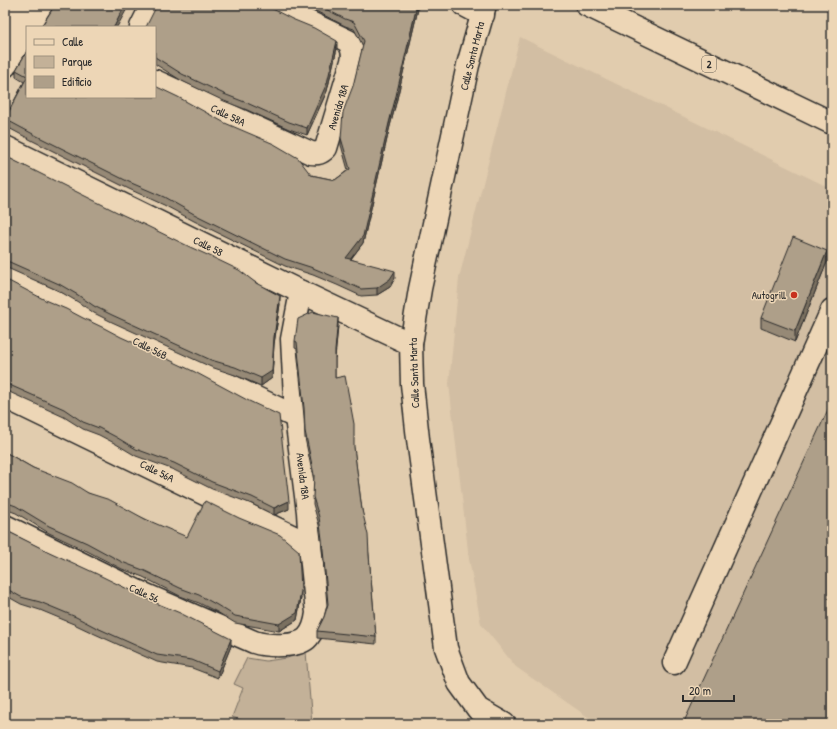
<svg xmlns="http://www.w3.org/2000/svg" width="837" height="729" viewBox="0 0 837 729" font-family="'Patrick Hand',sans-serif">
<rect width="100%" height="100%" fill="#e1ccae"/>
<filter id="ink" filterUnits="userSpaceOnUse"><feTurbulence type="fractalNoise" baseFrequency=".025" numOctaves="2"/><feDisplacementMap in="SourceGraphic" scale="8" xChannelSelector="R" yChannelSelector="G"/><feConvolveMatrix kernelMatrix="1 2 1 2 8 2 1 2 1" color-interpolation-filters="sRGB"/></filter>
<g filter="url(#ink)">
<polygon fill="#d2bea3" points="520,37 832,189 832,724 598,724 516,667 481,624 469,559 449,384 459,278"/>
<polygon fill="#c3b198" stroke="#776e62" points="306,652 312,724 253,724 232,717 243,688 234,684 247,658 266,661 287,658"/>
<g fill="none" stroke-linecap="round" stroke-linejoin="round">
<g stroke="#2b2b2b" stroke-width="25">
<g id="minor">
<polyline points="464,5 483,15"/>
<polyline points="485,5 468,65 420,289 411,344 412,384 418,439 446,648 459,683 478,709 504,724"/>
<polyline points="27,27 41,5"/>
<polyline points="141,27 152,5"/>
<polyline points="5,34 22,5"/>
<polyline points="5,66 27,28"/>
<path d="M155 81 311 153C318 154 321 153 326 148L353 58C353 51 352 47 348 41L273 5"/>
<polyline points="5,147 301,292 411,344"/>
<polyline points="5,278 296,417"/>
<polyline points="5,397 310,545"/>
<path d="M5 526 137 591 254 642C266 646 299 648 308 637 314 630 316 621 317 613L310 545 308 512 296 417 292 339 301 292"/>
<polyline points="674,663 832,310"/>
</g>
</g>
<g stroke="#2b2b2b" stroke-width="25">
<polyline id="highway" points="587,5 832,123"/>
</g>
<use href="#minor" stroke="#edd6b6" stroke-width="22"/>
<use href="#highway" stroke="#edd6b6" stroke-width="22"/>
</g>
<g fill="#968976" stroke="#2b2b2b">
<polygon points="304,5 418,5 418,9 396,103 389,130 363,243 351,259 395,278 390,287 377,295 361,296 337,285 313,275 285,266 194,221 164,205 129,189 33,141 5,126 5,118 24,82 16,77 16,70 27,51 27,97 311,175 335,180 348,170 341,145 341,138 363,46 354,29 345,26"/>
<polygon points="155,27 337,48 327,91 307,135 289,129 247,110 224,101 182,81 155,64"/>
<polygon points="5,156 280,304 274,344 272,378 261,386 235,375 211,367 112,322 94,313 78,302 59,291 5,267"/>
<polygon points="827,262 795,342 761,328 761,318"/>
<polygon points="5,279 289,509 274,515 252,504 212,489 174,470 136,456 116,444 99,435 83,429 64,417 5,390"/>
<polygon points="338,325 335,357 335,378 354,448 362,510 369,555 376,637 376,644 317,638 317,631 324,617 327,605 322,546 319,525 313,504 314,481 305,438 304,416 297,349 295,348 295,341"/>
<polygon points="5,452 33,468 145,519 301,598 297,620 279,631 235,623 217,612 199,603 180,596 143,577 122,569 87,551 49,533 16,513 5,509"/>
<polygon points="5,530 231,646 218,678 192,668 157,662 95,634 76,625 40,610 21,604 5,595"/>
</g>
<g fill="#7a6f60" stroke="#2b2b2b">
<polygon points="125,5 129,5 117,27 114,27"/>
<polygon points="417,5 418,5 418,9 396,103 389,130 363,243 346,265 346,258 389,123"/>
<polygon points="337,41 337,48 327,91 307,135 307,128"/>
<polygon points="827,251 827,262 795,342 795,331"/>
<polygon points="395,271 395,278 390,287 377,295 377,288"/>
<polygon points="280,296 280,304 274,344 272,378 261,386 261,378 274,337"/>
<polygon points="338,318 338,325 335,358 335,351"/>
<polygon points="289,501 289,509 274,515 274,508"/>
<polygon points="301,591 301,598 297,620 279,631 279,624"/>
<polygon points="231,639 231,646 218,678 218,671"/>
</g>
<g fill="#ae9f89" stroke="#2b2b2b">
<polygon points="55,5 125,5 114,27 41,27"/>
<polygon points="157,5 265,5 292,19 314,28 337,41 327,83 307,128 289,122 247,103 224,94 182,74 155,57 155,27 146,27"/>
<polygon points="318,5 417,5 396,96 389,123 363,236 346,258 395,271 390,279 377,288 361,289 337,278 313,268 285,259 194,214 164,197 129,182 33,134 5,119 27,77 27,97 155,97 155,86 178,97 225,123 274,144 298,158 311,175 335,180 350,169 341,138 343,112 353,86 364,41 354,22 345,19"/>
<polygon points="27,51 27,76 16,70"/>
<polygon points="5,156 123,215 145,225 190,247 214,258 239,270 256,283 280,296 274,337 272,371 261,378 235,367 211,360 112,315 94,306 78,295 59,284 5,260"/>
<polygon points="793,237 827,251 795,331 761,318"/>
<polygon points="5,279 47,301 66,309 83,318 104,328 121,337 141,346 157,354 195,372 249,401 279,415 289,501 274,508 252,497 212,482 174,463 136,449 116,437 99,428 83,422 64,409 5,383"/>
<polygon points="313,312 338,318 335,351 335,378 345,376 354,424 354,447 362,510 368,535 369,555 376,637 317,631 324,617 328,604 322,539 319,517 313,497 314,475 305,431 304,408 297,342 295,341 298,319"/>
<polygon points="832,401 832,724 683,724"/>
<polygon points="5,452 33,468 72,483 88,493 110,500 145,519 187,537 205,501 239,518 280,535 299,551 301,591 297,613 279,624 235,616 217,605 199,595 180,588 143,570 122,562 87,543 49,526 16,506 5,502"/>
<polygon points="5,530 45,550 97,574 156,603 180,613 231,639 218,671 192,660 157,655 95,627 76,617 40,602 21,597 5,588"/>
</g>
</g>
<circle fill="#c8321e" stroke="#edd6b6" stroke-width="1.5" cx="794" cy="295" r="4"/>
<g text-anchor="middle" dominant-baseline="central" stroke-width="3" stroke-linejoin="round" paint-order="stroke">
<rect fill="#edd6b6" stroke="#655e55" stroke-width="1" x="702" y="56" width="14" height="16" rx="3"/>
<g font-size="10" font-weight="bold" fill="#2b2b2b">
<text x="709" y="64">2</text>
</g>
<g font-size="11" fill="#2b2b2b" stroke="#edd6b6">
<text transform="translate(472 56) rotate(-76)">Calle Santa Marta</text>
<text transform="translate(338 107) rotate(-73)">Avenida 18A</text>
<text transform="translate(228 115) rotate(25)">Calle 58A</text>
<text transform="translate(208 246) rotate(26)">Calle 58</text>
<text transform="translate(150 348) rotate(26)">Calle 56B</text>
<text transform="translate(414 373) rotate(-92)">Calle Santa Marta</text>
<text transform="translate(157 471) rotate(26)">Calle 56A</text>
<text transform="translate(303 476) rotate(83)">Avenida 18A</text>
<text transform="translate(144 593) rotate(24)">Calle 56</text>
</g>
<g font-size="11" fill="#2b2b2b" stroke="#edd6b6" text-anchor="end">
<text x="786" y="295">Autogrill</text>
</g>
</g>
<rect width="837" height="729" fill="none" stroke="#edd6b6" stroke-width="20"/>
<rect x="10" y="10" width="817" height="709" fill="none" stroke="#2b2b2b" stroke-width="1.5" filter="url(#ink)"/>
<rect x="26" y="26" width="130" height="72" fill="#edd6b6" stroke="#9f927e"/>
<rect x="34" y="39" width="20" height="6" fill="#edd6b6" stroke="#9f927e"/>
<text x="62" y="46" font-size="12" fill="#2b2b2b">Calle</text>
<rect x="34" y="56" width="20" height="12" fill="#c3b198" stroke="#9f927e"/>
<text x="62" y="66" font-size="12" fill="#2b2b2b">Parque</text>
<rect x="34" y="76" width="20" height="12" fill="#ae9f89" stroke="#9f927e"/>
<text x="62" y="86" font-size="12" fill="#2b2b2b">Edificio</text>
<path d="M683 695v6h51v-6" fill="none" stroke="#2b2b2b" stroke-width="2"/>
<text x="689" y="695" font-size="12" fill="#2b2b2b" stroke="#edd6b6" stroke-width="3" paint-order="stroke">20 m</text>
</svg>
